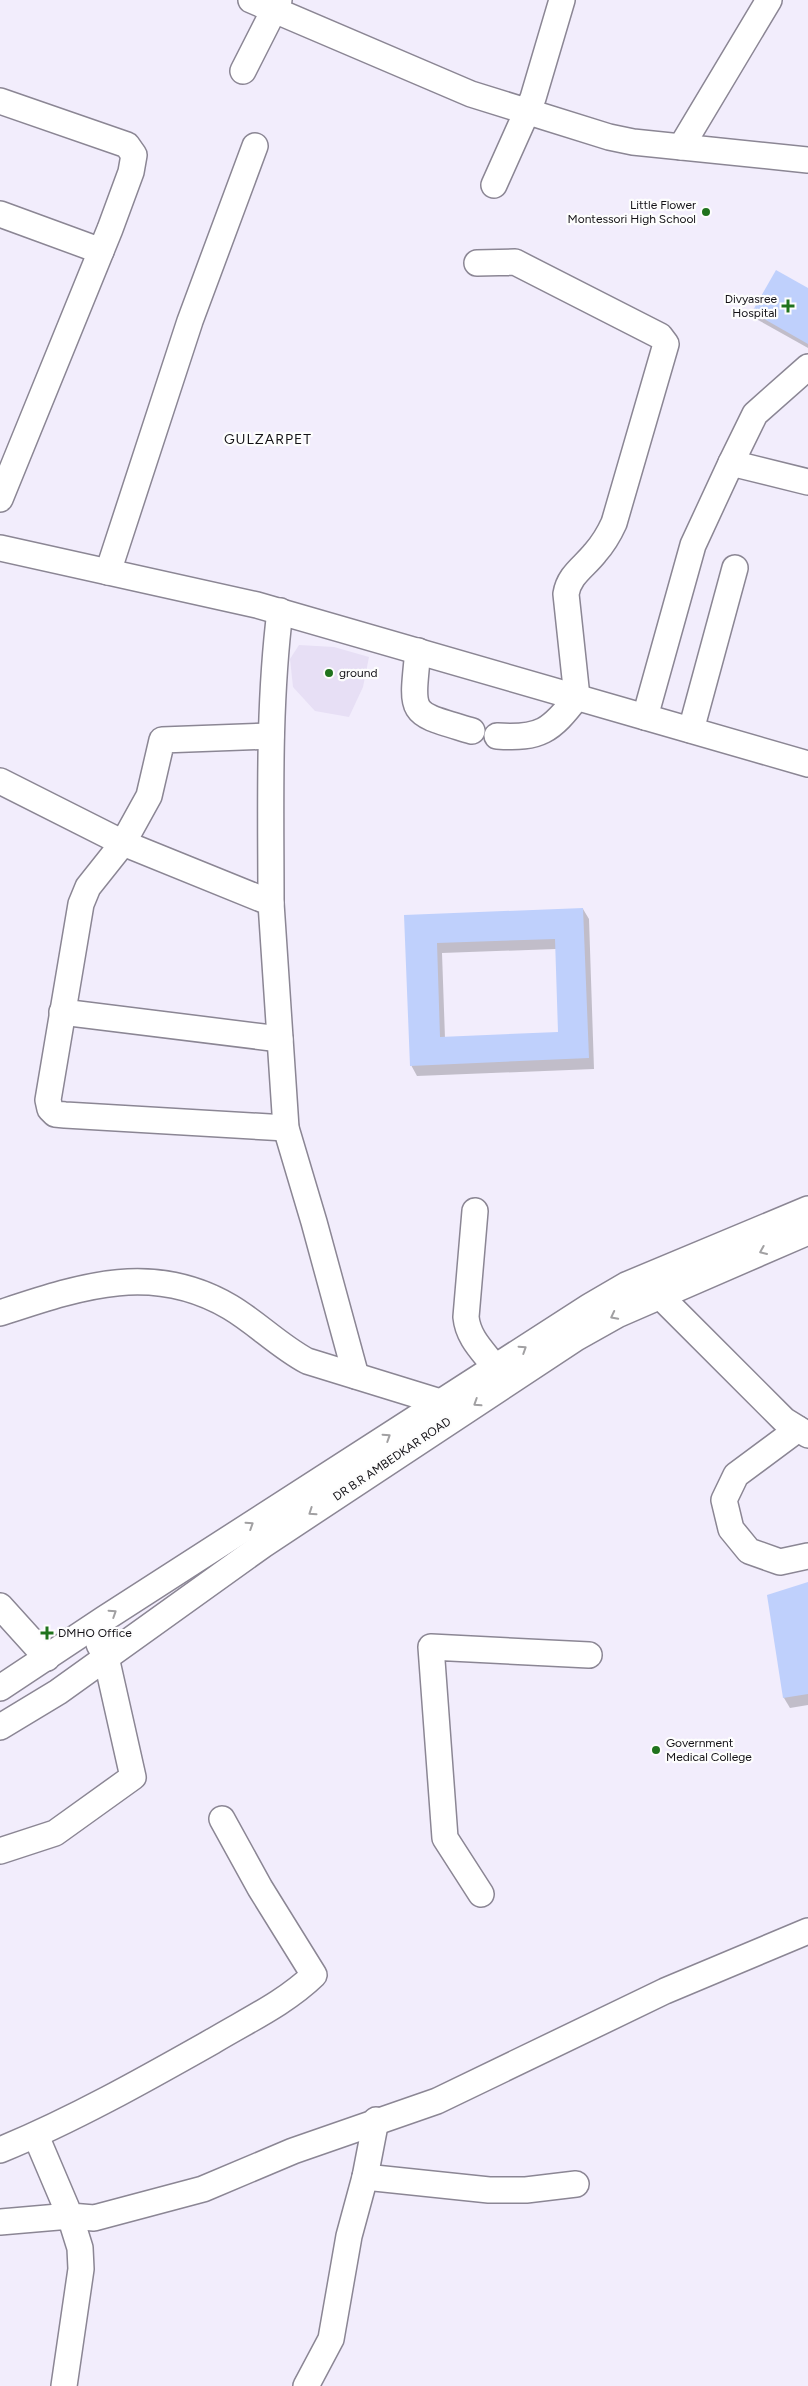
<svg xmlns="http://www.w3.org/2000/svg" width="808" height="2386" viewBox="0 0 808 2386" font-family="Figtree,sans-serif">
<rect width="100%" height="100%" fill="#f2edfc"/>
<polygon fill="#e7dff5" points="299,645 334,647 369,657 363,687 349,717 315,711 293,687 290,659"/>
<g fill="#0003" fill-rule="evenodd">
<polygon points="808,290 808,348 758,320 754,312"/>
<path d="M583 909 589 919 594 1069 417 1076 411 1065 406 916ZM556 949 560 1034 445 1038 442 953Z"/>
<polygon points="808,1584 808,1705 790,1708 784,1698"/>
</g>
<g fill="#bfd0fc" fill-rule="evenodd">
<polygon points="776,270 808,288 808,344 752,312"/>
<path d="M583 908 589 1058 410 1066 404 915ZM555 939 558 1032 440 1037 437 943Z"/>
<polygon points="808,1582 808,1694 783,1698 767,1595"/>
</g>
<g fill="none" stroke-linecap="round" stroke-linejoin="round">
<g stroke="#8b8694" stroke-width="28">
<g id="minor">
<polyline points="251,0 471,94 609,137 633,142 808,160"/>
<polyline points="243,71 279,0"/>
<polyline points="0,101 127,145 134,155 131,172 110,229 0,499"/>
<polyline points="681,147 769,0"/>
<polyline points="494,185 533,98 562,0"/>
<polyline points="0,214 101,251"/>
<path d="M477 263 515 262 660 336 666 344 614 523C609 534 603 544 595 553 584 567 569 575 566 594L577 697C551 731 540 739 497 736"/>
<polyline points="808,367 755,414 731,463 693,545 645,717 808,764"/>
<polyline points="731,463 808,482"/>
<polyline points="0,548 257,605 645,717"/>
<polyline points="108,572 190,321 255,146"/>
<path d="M418 651C411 718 409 712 472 731"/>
<polyline points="691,730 735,568"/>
<polyline points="271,736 162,740 149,796 123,843 88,887 81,904 48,1100 50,1109 55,1114 65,1115 286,1128"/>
<polyline points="0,781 123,843 271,903 286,1128 314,1222 356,1376"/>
<path d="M271 903C271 806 268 708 280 611"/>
<polyline points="62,1012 280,1039"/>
<path d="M475 1211 466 1317C468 1338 483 1351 495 1367"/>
<polyline points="650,1286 784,1420 808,1435"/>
<path d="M0 1313C79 1287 152 1261 230 1307 257 1323 279 1346 307 1361L440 1402 449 1411"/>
<polyline points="798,1429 736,1475 724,1500 731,1529 749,1551 780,1562 808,1556"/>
<polyline points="0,1606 47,1658"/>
<polyline points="0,1688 104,1619 590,1306 626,1285 808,1209"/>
<polyline points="0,1727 58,1692 263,1545 576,1338 617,1315 808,1232"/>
<polyline points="0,1851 55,1833 133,1777 106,1657 99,1644"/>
<polyline points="481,1894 445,1838 431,1647 589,1655"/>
<polyline points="36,2136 70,2216 94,2218 203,2189 293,2151 437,2101 665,1991 808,1931"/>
<path d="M0 2150C73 2120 144 2080 213 2041 248 2020 285 2003 314 1975L260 1888 222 1819"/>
<polyline points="365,2177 489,2190 526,2190 576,2184"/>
<polyline points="0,2222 70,2216 80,2248 81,2269 64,2386"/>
<polyline points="306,2386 331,2339 349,2236 365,2177 376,2120"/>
</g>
</g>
<use href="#minor" stroke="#fff" stroke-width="25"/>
</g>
<defs><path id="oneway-chevron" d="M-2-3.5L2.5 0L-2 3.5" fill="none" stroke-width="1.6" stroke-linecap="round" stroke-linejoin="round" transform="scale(1.25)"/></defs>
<g stroke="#a1a0a2">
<use href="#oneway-chevron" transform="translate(763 1251) rotate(157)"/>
<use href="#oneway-chevron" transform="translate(614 1316) rotate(153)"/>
<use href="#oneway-chevron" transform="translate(523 1349) rotate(-33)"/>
<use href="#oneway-chevron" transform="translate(477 1403) rotate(147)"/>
<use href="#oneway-chevron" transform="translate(387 1437) rotate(-33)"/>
<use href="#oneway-chevron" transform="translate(312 1512) rotate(146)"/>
<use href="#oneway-chevron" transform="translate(250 1525) rotate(-33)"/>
<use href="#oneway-chevron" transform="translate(113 1613) rotate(-33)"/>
</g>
<g fill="#20731d" stroke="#fdfdfd" stroke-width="2">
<circle cx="706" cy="212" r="5"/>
<path d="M785.5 298.5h5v5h5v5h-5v5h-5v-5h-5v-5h5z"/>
<circle cx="329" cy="673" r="5"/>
<path d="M44.5 1625.5h5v5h5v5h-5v5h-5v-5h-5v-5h5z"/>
<circle cx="656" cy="1750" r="5"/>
</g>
<g text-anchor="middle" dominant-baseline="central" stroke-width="4.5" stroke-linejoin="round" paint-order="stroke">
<g font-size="12" fill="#141217" stroke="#fdfdfd" text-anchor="start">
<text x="696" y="205" text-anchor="end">Little Flower<tspan x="696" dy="14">Montessori High School</tspan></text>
<text x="777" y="299" text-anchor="end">Divyasree<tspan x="777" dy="14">Hospital</tspan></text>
<text x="339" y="673">ground</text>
<text x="58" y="1633">DMHO Office</text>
<text x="666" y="1743">Government<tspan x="666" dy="14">Medical College</tspan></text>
</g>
<g font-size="12" fill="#141217" stroke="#fdfdfd">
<text transform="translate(392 1459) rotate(-34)">DR B.R AMBEDKAR ROAD</text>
</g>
<g font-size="14" letter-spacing="1" fill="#141217" stroke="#fdfdfd">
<text x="268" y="439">GULZARPET</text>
</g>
</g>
</svg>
